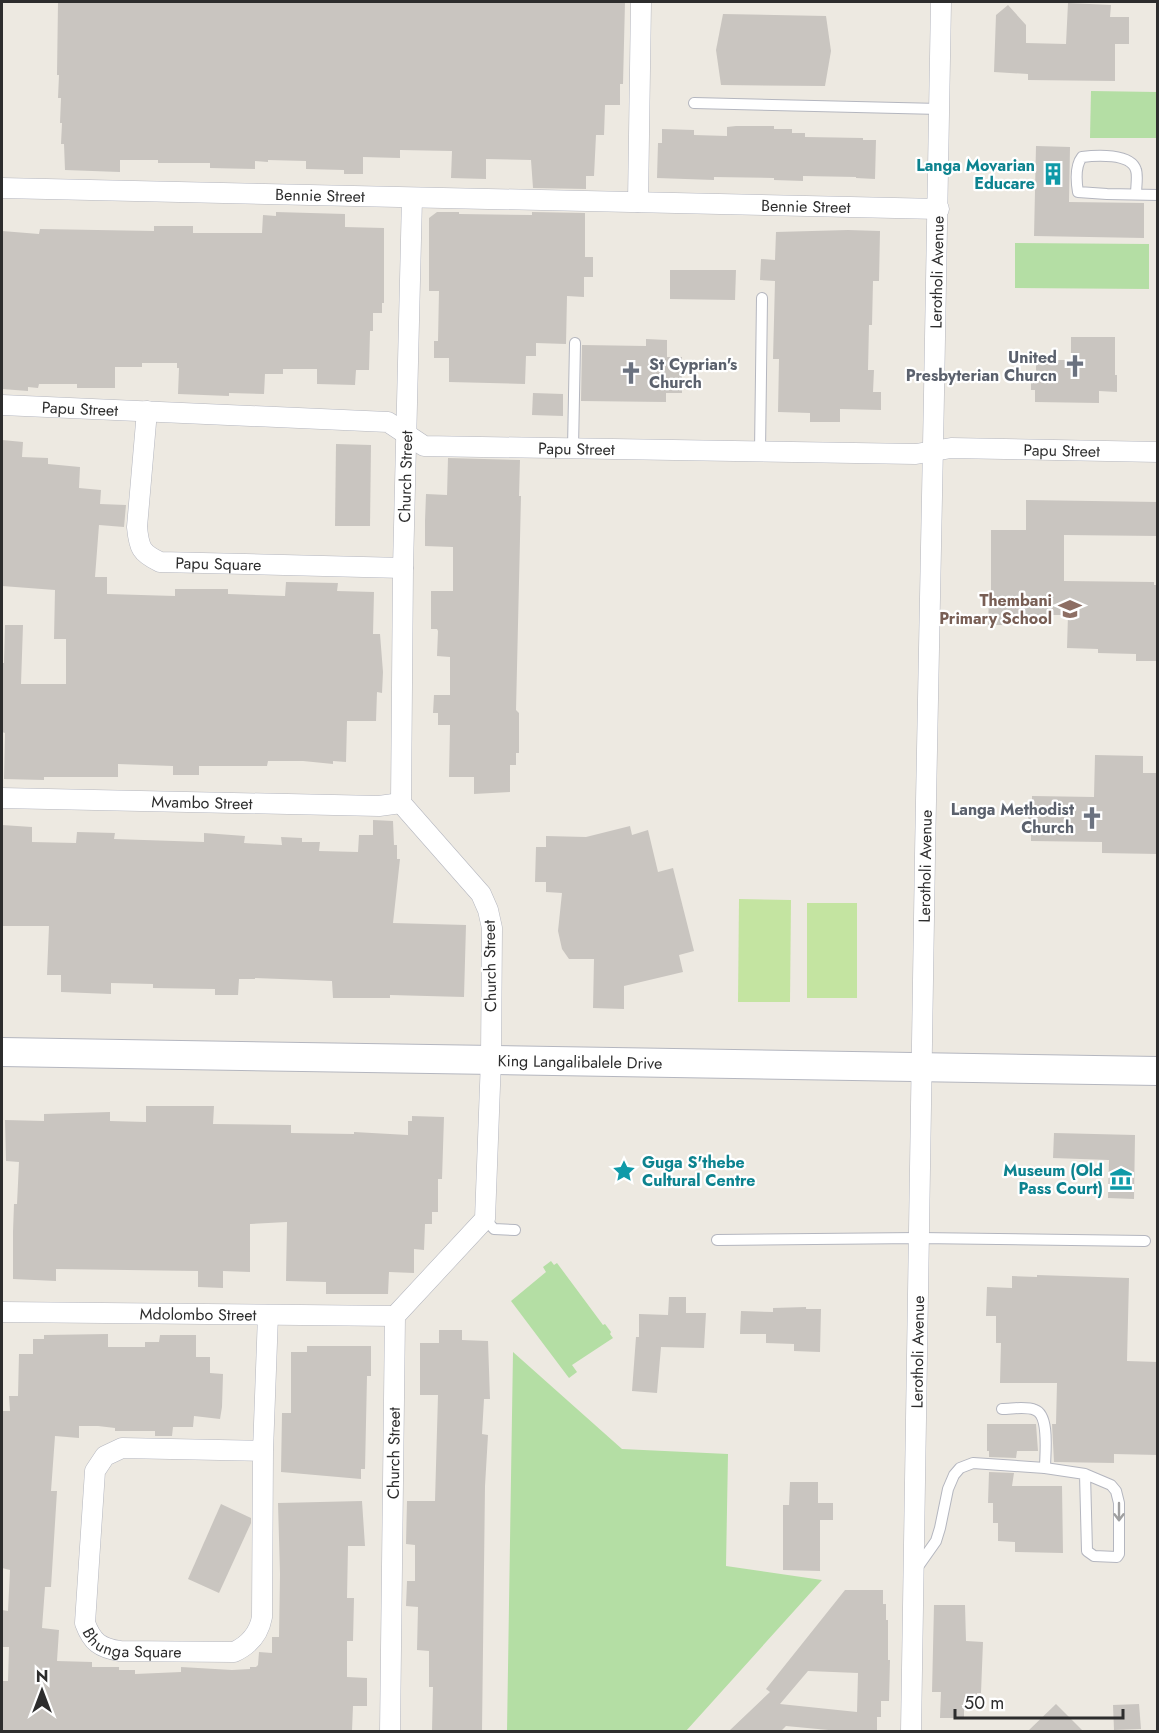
<svg xmlns="http://www.w3.org/2000/svg" width="1159" height="1733" viewBox="0 0 1159 1733" font-family="Jost,sans-serif">
<rect width="100%" height="100%" fill="#ede9e1"/>
<g fill="#b4dea4">
<polygon points="1091,91 1157,92 1157,138 1090,138"/>
<polygon points="1015,243 1149,244 1149,289 1015,288"/>
<polygon points="551,1261 554,1265 557,1263 603,1325 605,1324 611,1332 610,1334 613,1338 572,1365 577,1372 569,1378 511,1301 546,1272 543,1267"/>
<polygon points="513,1352 622,1449 728,1454 726,1566 822,1580 686,1731 507,1731"/>
</g>
<g fill="#c4e4a1">
<polygon points="739,899 791,900 790,1002 738,1002"/>
<rect x="807" y="903" width="50" height="95"/>
</g>
<g fill="#c9c5c0" fill-rule="evenodd">
<polygon points="58,2 625,2 623,84 620,84 620,105 605,105 604,135 596,135 594,176 586,176 586,189 533,188 531,160 486,159 486,179 451,178 452,151 400,150 400,158 363,157 363,174 344,174 344,170 306,169 306,161 268,160 268,162 255,161 255,169 210,168 210,163 158,163 158,160 120,160 120,172 65,170 64,144 61,144 62,123 60,123 61,98 58,98 59,75 57,75"/>
<polygon points="1068,3 1111,5 1110,17 1129,17 1129,44 1115,44 1115,81 1028,80 1028,74 994,72 996,15 1008,5 1026,25 1026,43 1066,44"/>
<polygon points="723,14 826,16 831,51 825,86 721,85 716,50"/>
<polygon points="736,126 774,126 774,129 792,129 792,133 805,133 805,137 863,138 863,140 876,140 875,179 856,178 856,177 803,176 803,181 774,180 774,178 714,177 714,180 657,178 658,143 662,143 662,129 694,130 694,135 727,136 727,127"/>
<polygon points="1036,146 1070,147 1069,202 1144,203 1144,238 1034,236"/>
<polygon points="276,212 345,214 345,227 384,228 384,303 382,303 382,313 373,313 373,331 370,331 369,370 356,370 355,385 317,384 317,369 283,369 283,374 265,374 264,394 229,393 229,396 178,394 179,368 177,368 177,363 142,363 142,367 115,367 115,388 77,388 77,384 39,384 38,388 28,387 28,391 2,389 2,231 39,234 40,229 154,231 154,226 193,226 193,233 262,233 263,215 276,216"/>
<polygon points="437,212 459,212 459,214 532,215 532,212 585,213 585,257 593,257 593,277 584,277 584,297 567,296 566,344 536,343 536,356 526,356 525,384 449,382 449,358 434,358 434,341 438,341 439,291 429,291 429,218"/>
<polygon points="848,230 880,231 879,281 873,281 872,325 869,325 868,370 874,370 873,392 881,392 881,410 840,409 840,422 810,422 810,413 778,412 779,359 773,359 775,281 760,280 761,259 775,260 776,232"/>
<polygon points="670,270 736,270 735,300 670,299"/>
<polygon points="1071,337 1115,337 1115,375 1117,375 1117,392 1099,391 1099,403 1035,402 1035,390 1031,390 1031,372 1036,372 1036,360 1071,360"/>
<polygon points="646,339 667,340 667,357 682,357 682,393 666,393 666,402 581,401 582,345 646,346"/>
<polygon points="533,393 563,394 563,416 532,415"/>
<polygon points="2,440 23,442 22,457 48,458 48,464 80,467 79,488 101,490 100,504 126,505 124,527 99,525 95,577 107,577 107,594 175,596 175,589 228,589 228,594 285,596 286,582 338,583 337,591 374,592 373,634 380,634 383,672 382,693 377,692 376,721 347,721 346,762 333,761 333,764 303,761 268,761 267,766 199,766 199,775 173,775 173,766 118,764 118,777 44,777 44,780 4,779 5,733 2,732 2,663 4,663 5,625 23,625 21,684 66,684 66,639 54,639 55,590 2,586"/>
<polygon points="336,444 371,445 370,526 335,526"/>
<polygon points="448,458 520,460 519,496 521,496 516,710 519,713 519,753 516,753 516,765 510,765 510,792 474,794 474,777 449,777 450,725 438,725 438,713 433,713 434,695 450,695 450,657 437,656 438,631 437,629 431,629 431,591 453,591 453,547 425,546 425,521 426,494 447,495"/>
<polygon points="1026,500 1158,502 1158,536 1064,535 1064,581 1154,582 1154,585 1158,585 1158,661 1136,661 1136,654 1098,653 1098,649 1067,648 1068,615 1020,615 1020,625 988,625 989,598 991,598 991,530 1026,530"/>
<polygon points="1095,755 1143,756 1143,773 1158,773 1158,854 1102,853 1102,842 1031,841 1031,831 1028,831 1028,824 1029,805 1032,805 1032,796 1094,797"/>
<polygon points="373,820 393,821 394,845 397,845 397,859 400,859 393,923 466,925 464,997 390,995 390,998 333,998 332,981 255,978 255,979 239,979 238,995 215,995 215,989 153,988 153,984 111,983 111,994 61,992 61,975 47,975 49,926 2,926 2,825 32,827 32,842 76,843 77,832 115,833 114,839 204,842 204,833 245,836 244,843 282,845 281,837 302,838 302,842 320,842 319,851 358,852 359,835 373,835"/>
<polygon points="630,826 632,835 648,830 658,872 673,868 694,951 679,955 683,972 624,986 624,1009 593,1008 594,959 569,959 562,949 558,931 562,893 546,892 546,882 535,882 536,847 546,847 546,836 586,837"/>
<polygon points="146,1106 214,1106 213,1124 291,1125 291,1133 354,1134 354,1132 408,1135 408,1121 412,1121 412,1116 444,1117 442,1179 438,1179 438,1212 432,1212 432,1224 425,1224 424,1250 414,1249 414,1273 389,1272 388,1294 326,1294 326,1282 286,1281 287,1222 250,1224 250,1272 223,1271 223,1288 198,1287 198,1271 56,1269 56,1281 13,1279 13,1232 14,1204 17,1204 19,1162 6,1161 5,1120 44,1121 44,1114 110,1112 110,1121 146,1122"/>
<polygon points="1054,1133 1135,1135 1134,1199 1108,1198 1109,1160 1053,1158"/>
<polygon points="1037,1275 1129,1278 1127,1361 1158,1362 1158,1455 1114,1454 1114,1463 1054,1462 1052,1424 1056,1424 1057,1383 1000,1383 1001,1343 996,1343 996,1316 986,1316 987,1287 1012,1288 1012,1276 1037,1277"/>
<polygon points="669,1297 686,1297 686,1313 706,1313 704,1348 661,1347 657,1393 632,1391 636,1337 639,1337 639,1314 668,1315"/>
<polygon points="806,1307 806,1309 821,1309 820,1352 794,1351 794,1344 766,1343 766,1334 740,1334 741,1311 773,1312 773,1308"/>
<polygon points="439,1330 462,1330 462,1340 488,1341 490,1399 484,1399 482,1434 488,1435 485,1486 482,1731 432,1731 433,1687 429,1687 429,1651 417,1650 418,1607 406,1606 407,1581 415,1581 415,1545 406,1544 407,1501 435,1501 438,1395 420,1395 420,1343 439,1343"/>
<polygon points="108,1334 108,1347 145,1347 145,1342 159,1342 160,1335 196,1335 196,1357 210,1357 210,1373 223,1374 222,1407 220,1419 194,1416 193,1427 173,1427 172,1436 155,1436 155,1431 115,1431 115,1428 98,1426 79,1426 79,1438 55,1436 51,1491 57,1491 51,1587 45,1587 42,1628 59,1630 57,1661 92,1662 92,1667 119,1667 119,1670 135,1670 135,1674 181,1672 181,1667 232,1670 250,1669 250,1667 256,1667 258,1665 259,1652 272,1653 272,1637 279,1637 280,1574 278,1503 362,1501 365,1546 348,1546 347,1598 354,1598 353,1641 347,1641 347,1677 367,1678 367,1706 353,1706 352,1731 2,1731 2,1687 3,1687 3,1681 8,1681 9,1647 2,1647 2,1610 8,1611 10,1570 2,1568 2,1411 10,1411 9,1396 18,1396 19,1354 33,1354 33,1339 44,1339 44,1335"/>
<polygon points="307,1346 371,1346 371,1376 367,1376 365,1469 361,1469 361,1479 281,1472 282,1413 291,1413 291,1352 307,1352"/>
<polygon points="987,1424 1036,1424 1038,1451 1017,1451 1016,1458 989,1457 989,1451 987,1451"/>
<polygon points="989,1472 1014,1473 1012,1486 1062,1486 1063,1553 1015,1552 1015,1542 998,1541 998,1523 993,1523 993,1503 988,1503"/>
<polygon points="790,1482 818,1482 818,1503 833,1503 833,1520 820,1520 820,1571 783,1570 783,1505 789,1505"/>
<polygon points="221,1504 251,1518 251,1523 219,1593 188,1579"/>
<path d="M845 1590H883V1604H886V1620H888V1660H890L889 1701H881V1717H877V1731H839L786 1726 781 1731H729L770 1692 766 1689ZM808 1671 858 1673 857 1712 780 1704Z"/>
<polygon points="934,1605 965,1605 966,1641 983,1642 981,1693 977,1693 976,1703 964,1703 964,1718 940,1718 941,1692 932,1692"/>
<polygon points="1056,1704 1083,1731 1028,1731"/>
<polygon points="1139,1704 1141,1729 1114,1730 1113,1705"/>
</g>
<g fill="none" stroke-linecap="round" stroke-linejoin="round">
<g stroke="#b4b6bf" stroke-width="12">
<g id="lane">
<polyline points="694,103 940,109"/>
<path d="M1136 194C1136 187 1138 176 1136 170 1131 153 1096 155 1082 157 1075 166 1076 180 1078 192L1107 194 1158 195"/>
<polyline points="573,448 575,343"/>
<polyline points="760,451 762,298"/>
<polyline points="485,1219 494,1229 515,1230"/>
<polyline points="717,1240 919,1238 1145,1241"/>
<path d="M1002 1409C1012 1409 1026 1406 1035 1410 1050 1415 1045 1454 1045 1468"/>
<polyline points="917,1568 936,1541 940,1528 948,1489 954,1475 960,1468 973,1463 1045,1468 1085,1474 1111,1485 1116,1491 1119,1503 1119,1554 1117,1557 1094,1556 1087,1551 1085,1474"/>
</g>
</g>
<g stroke="#b4b6bf" stroke-width="21">
<g id="street">
<path id="s1" d="M2 188 939 209"/>
<polyline points="638,202 641,2"/>
<path id="s2" d="M2 405 388 422 424 446 916 454 951 448 1158 452"/>
<path id="s3" d="M147 411 137 527C139 548 141 553 160 562L403 568"/>
<path id="s4" d="M2 798 379 806 401 803"/>
<path id="s5" d="M2 1312 395 1316"/>
<path id="s6" d="M263 1451 122 1448 105 1456 95 1471 85 1623C92 1642 100 1648 120 1651L234 1652C249 1645 259 1634 262 1617L263 1451 268 1315"/>
<path id="s7" d="M390 1732 395 1316 485 1219 491 1059 492 928 488 910 481 894 401 803 403 568 412 198"/>
<path id="s8" d="M911 1732C917 1421 920 1111 926 801 930 535 938 268 941 2"/>
</g>
</g>
<g stroke="#b4b6bf" stroke-width="30">
<g id="secondary">
<path id="s9" d="M2 1052 1158 1071"/>
</g>
</g>
<use href="#lane" stroke="#fff" stroke-width="10"/>
<use href="#street" stroke="#fff" stroke-width="20"/>
<use href="#secondary" stroke="#fff" stroke-width="28"/>
</g>
<defs><path id="oneway-shaft" d="M-6 0H5M1.5-3L5.5 0L1.5 3" fill="none" stroke-width="1.6" stroke-linecap="round" stroke-linejoin="round" transform="scale(1.5)"/></defs>
<use stroke="#a0a0a0" href="#oneway-shaft" transform="translate(1119 1512) rotate(90)"/>
<defs>
<g id="building-bare" transform="scale(1.8)"><path d="M-4-6H4V6H1V3H-1V6H-4ZM-2.5-4.3h1.7v1.8h-1.7ZM.8-4.3h1.7v1.8H.8ZM-2.5-1h1.7V.8h-1.7ZM.8-1h1.7V.8H.8Z" fill="#0f9aa8" stroke="#fff" stroke-width="2.5" paint-order="stroke"/></g>
<g id="church-bare" transform="scale(1.8)"><path d="M-1.2-6h2.4v3.5h3.3v2.4h-3.3V6h-2.4V-.1h-3.3v-2.4h3.3Z" fill="#6b7280" stroke="#fff" stroke-width="2.5" paint-order="stroke"/></g>
<g id="school-bare" transform="scale(1.8)"><path d="M0-5L7-2L0 1L-7-2ZM-4 1L0 2.5L4 1V4Q0 6-4 4Z" fill="#8d6e63" stroke="#fff" stroke-width="2.5" paint-order="stroke"/></g>
<g id="sight-bare" transform="scale(1.8)"><path d="M0-6L1.8-2.2L6-1.7L2.9 1.2L3.7 5.4L0 3.3L-3.7 5.4L-2.9 1.2L-6-1.7L-1.8-2.2Z" fill="#0f9aa8" stroke="#fff" stroke-width="2.5" paint-order="stroke"/></g>
<g id="museum-bare" transform="scale(1.8)"><path d="M0-6L6-3V-2H-6V-3ZM-5-1h2V3h-2ZM-1-1h2V3h-2ZM3-1h2V3H3ZM-6 4H6V6H-6Z" fill="#0f9aa8" stroke="#fff" stroke-width="2.5" paint-order="stroke"/></g>
</defs>
<g fill-rule="evenodd">
<use href="#building-bare" x="1053" y="174"/>
<use href="#church-bare" x="1075" y="366"/>
<use href="#church-bare" x="631" y="373"/>
<use href="#school-bare" x="1070" y="609"/>
<use href="#church-bare" x="1092" y="818"/>
<use href="#sight-bare" x="624" y="1171"/>
<use href="#museum-bare" x="1121" y="1179"/>
</g>
<g text-anchor="middle" dominant-baseline="central" stroke-width="4.5" stroke-linejoin="round" paint-order="stroke">
<g font-size="16" font-weight="bold" fill="#0d838f" stroke="#fff" text-anchor="end">
<text x="1035" y="165">Langa Movarian<tspan x="1035" dy="18">Educare</tspan></text>
<text x="642" y="1162" text-anchor="start">Guga S'thebe<tspan x="642" dy="18">Cultural Centre</tspan></text>
<text x="1103" y="1170">Museum (Old<tspan x="1103" dy="18">Pass Court)</tspan></text>
</g>
<g font-size="16" fill="#2d2d2d" stroke="#fff">
<text stroke="none"><textPath href="#s1" startOffset="318">Bennie Street</textPath></text>
<text stroke="none"><textPath href="#s1" startOffset="804">Bennie Street</textPath></text>
<text stroke="none"><textPath href="#s8" startOffset="1460">Lerotholi Avenue</textPath></text>
<text stroke="none"><textPath href="#s2" startOffset="78">Papu Street</textPath></text>
<text stroke="none"><textPath href="#s2" startOffset="582">Papu Street</textPath></text>
<text stroke="none"><textPath href="#s2" startOffset="1068">Papu Street</textPath></text>
<text stroke="none"><textPath href="#s7" startOffset="1323">Church Street</textPath></text>
<text stroke="none"><textPath href="#s3" startOffset="220">Papu Square</textPath></text>
<text stroke="none"><textPath href="#s4" startOffset="200">Mvambo Street</textPath></text>
<text stroke="none"><textPath href="#s8" startOffset="866">Lerotholi Avenue</textPath></text>
<text transform="translate(490 966) rotate(-91)">Church Street</text>
<text stroke="none"><textPath href="#s9" startOffset="578">King Langalibalele Drive</textPath></text>
<text stroke="none"><textPath href="#s5" startOffset="196">Mdolombo Street</textPath></text>
<text stroke="none"><textPath href="#s8" startOffset="380">Lerotholi Avenue</textPath></text>
<text stroke="none"><textPath href="#s7" startOffset="279">Church Street</textPath></text>
<text stroke="none"><textPath href="#s6" startOffset="388">Bhunga Square</textPath></text>
</g>
<g font-size="16" font-weight="bold" fill="#5b616d" stroke="#fff" text-anchor="end">
<text x="1057" y="357">United<tspan x="1057" dy="18">Presbyterian Churcn</tspan></text>
<text x="649" y="364" text-anchor="start">St Cyprian's<tspan x="649" dy="18">Church</tspan></text>
<text x="1074" y="809">Langa Methodist<tspan x="1074" dy="18">Church</tspan></text>
</g>
<g font-size="16" font-weight="bold" fill="#785e54" stroke="#fff" text-anchor="end">
<text x="1052" y="600">Thembani<tspan x="1052" dy="18">Primary School</tspan></text>
</g>
</g>
<rect width="1159" height="1733" fill="none" stroke="#2d2d2d" stroke-width="6"/>
<g transform="translate(42 1691)" stroke="#ffffff" stroke-width="4.5" paint-order="stroke">
<path d="M0-4.5L10 22L0 15L-10 22Z" fill="#2d2d2d"/>
<text y="-9" font-size="16" font-weight="bold" text-anchor="middle" fill="#2d2d2d">N</text>
</g>
<path d="M955 1709v9h168v-9" fill="none" stroke="#2d2d2d" stroke-width="3"/>
<text x="964" y="1709" font-size="18" fill="#2d2d2d" stroke="#ffffff" stroke-width="4.5" paint-order="stroke">50 m</text>
</svg>
